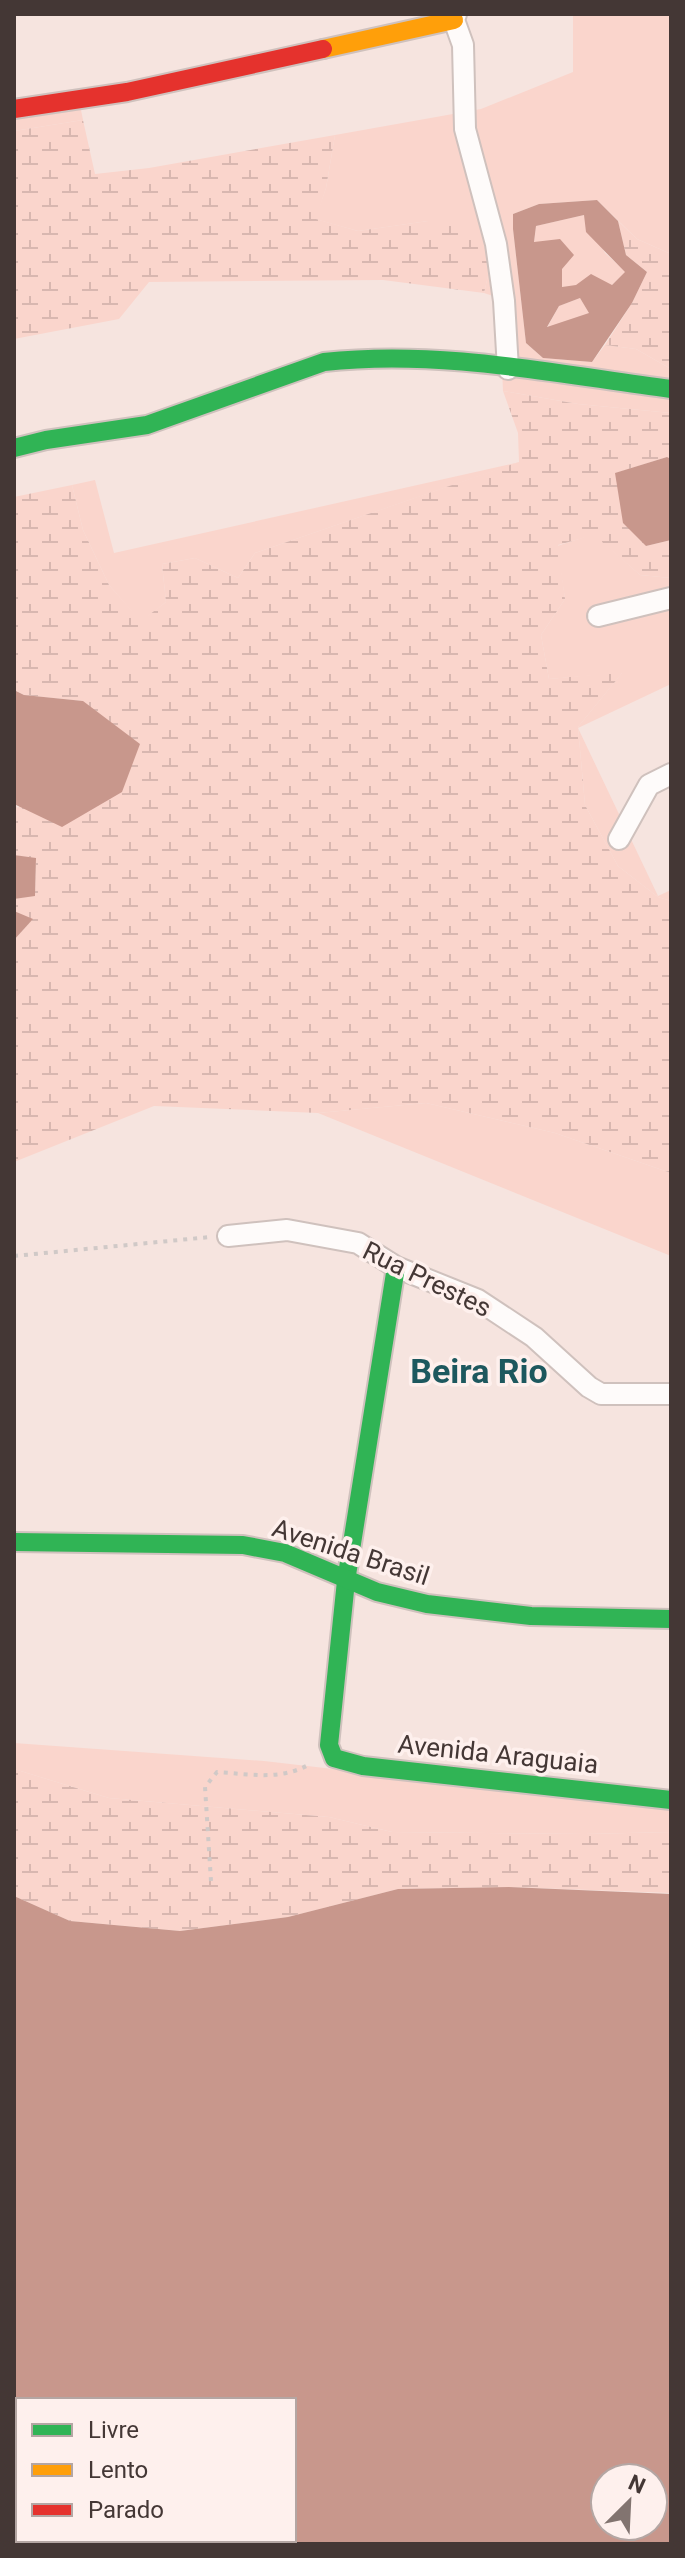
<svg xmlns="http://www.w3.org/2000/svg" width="685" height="2558" viewBox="0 0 685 2558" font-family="Roboto,sans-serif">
<defs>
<pattern id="wetland-marsh" width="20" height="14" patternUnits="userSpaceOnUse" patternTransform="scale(2)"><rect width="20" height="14" fill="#fad5cc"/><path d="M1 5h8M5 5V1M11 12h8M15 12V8" fill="none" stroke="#d8b7b0"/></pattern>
</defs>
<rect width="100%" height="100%" fill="#f6e4df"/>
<g fill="#fad5cc">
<polygon points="573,14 671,14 671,254 637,239 597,200 539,204 513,214 513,229 526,343 543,358 592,362 605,345 636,349 671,369 671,413 578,404 503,391 499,298 484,293 493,254 428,221 358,231 315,219 326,188 335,135 481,109 573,72"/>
<polygon points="79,100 83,120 14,131 14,109"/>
<polygon points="584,215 605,253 626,272 612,285 561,287 562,269 534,243 536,226"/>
<polygon points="580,298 590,313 547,328 559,306"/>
<polygon points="520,462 255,553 238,578 195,558 162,564 166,602 141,622 109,585 83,530 72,485 95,480 114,553"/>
<polygon points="594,534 640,575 671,578 671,684 578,728 658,896 671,890 671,901 658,897 618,866 585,805 578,727 622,673 549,679 541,635 565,599 557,546"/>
<polygon points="426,1103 555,1133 671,1173 671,1256 318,1113"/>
<polygon points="14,1743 264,1761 671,1808 671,1832 585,1834 392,1832 329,1817 109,1798 14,1769"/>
</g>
<g fill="url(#wetland-marsh)">
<polygon points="83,120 95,174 149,168 335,135 326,188 316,219 358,231 428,221 459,221 483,230 493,254 484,293 383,280 149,282 119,319 14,339 14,131"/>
<polygon points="618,221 637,239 671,254 671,369 636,349 605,345 632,303 647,272 626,255"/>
<polygon points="503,391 578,404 671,413 671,459 667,457 616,473 646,546 671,540 671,578 640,575 594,535 558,545 565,599 541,635 549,679 623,672 578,727 585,805 618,866 658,897 671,901 671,1173 555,1133 426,1103 318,1113 154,1106 14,1162 14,940 32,920 14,911 14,899 35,895 36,859 14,855 14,804 18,808 83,701 24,695 14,690 14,497 72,485 83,530 109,585 141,621 166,602 162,564 195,558 238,578 255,553 519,462 518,433"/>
<polygon points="14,1769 109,1798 329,1817 392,1832 585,1834 671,1832 671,1893 510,1887 398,1889 288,1917 180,1931 70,1921 14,1896"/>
</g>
<g fill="#c8978c" fill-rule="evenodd">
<path d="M597 200 618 221 626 255 647 272 632 303 592 362 543 358 526 343 513 229V214L539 204ZM584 215 586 232 625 272 612 285 591 274 576 285 562 287V269L574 255 560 239 534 242 536 226ZM580 298 589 313 547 327 559 306Z"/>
<polygon points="667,457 671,459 671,540 646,546 623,523 615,473"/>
<polygon points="14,690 24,695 83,701 140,744 122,792 62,827 14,804"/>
<polygon points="14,855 36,858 35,896 14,899"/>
<polygon points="14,911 33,919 14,940"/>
<path d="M509 1887 671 1894V2544H14V1896L70 1921 180 1931 288 1917 398 1889ZM294 2400V2540H18V2400ZM653 2478V2526H605V2478Z"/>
</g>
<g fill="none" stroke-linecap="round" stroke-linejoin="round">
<g stroke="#cfc1bd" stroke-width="24">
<g id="street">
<polyline points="456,14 454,20 463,45 465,129 496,244 504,301 508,369"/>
<polyline points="598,616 671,598"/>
<polyline points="619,839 649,785 671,774"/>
<polyline points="228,1236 287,1230 358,1243 396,1267 478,1300 534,1337 589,1387 601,1394 671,1394"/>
</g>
</g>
<g stroke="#cfc1bd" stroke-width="22">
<g id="fast">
<path d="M14 448 46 440 147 425 324 362C440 349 556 374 671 389"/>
<polyline points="396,1267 346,1581 329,1745 334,1758 363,1766 671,1800"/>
<polyline points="14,1542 243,1545 285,1553 377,1592 427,1604 531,1616 671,1619"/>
</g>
</g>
<g stroke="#cfc1bd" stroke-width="22">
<polyline id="slow" points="323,49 454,20"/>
</g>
<g stroke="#cfc1bd" stroke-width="22">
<polyline id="jam" points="14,109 127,92 323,49"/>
</g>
<g stroke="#d0c9c7" stroke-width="4" stroke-dasharray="4 6" stroke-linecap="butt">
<polyline points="14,1256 210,1237"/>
<path d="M211 1881 205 1787 217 1772C251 1774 280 1781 310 1764"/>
</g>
<use href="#street" stroke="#fefbfa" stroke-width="20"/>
<use href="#fast" stroke="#30b455" stroke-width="18"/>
<use href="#slow" stroke="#ff9f0a" stroke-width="18"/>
<use href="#jam" stroke="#e5322d" stroke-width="18"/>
</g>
<g text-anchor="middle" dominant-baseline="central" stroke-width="7" stroke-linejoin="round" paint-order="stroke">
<g font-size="26" fill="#443735" stroke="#fef0ed">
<text transform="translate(427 1279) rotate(26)">Rua Prestes</text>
<text transform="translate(351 1552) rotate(18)">Avenida Brasil</text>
<text transform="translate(498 1754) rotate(6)">Avenida Araguaia</text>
</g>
<g font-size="34" font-weight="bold" fill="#1d585e" stroke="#fef0ed">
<text x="479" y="1371">Beira Rio</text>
</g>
</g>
<rect width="685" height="2558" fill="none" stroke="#443735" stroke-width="32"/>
<rect x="16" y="2398" width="280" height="144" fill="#fef0ed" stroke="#b4a6a3" stroke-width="2"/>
<rect x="32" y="2424" width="40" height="12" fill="#30b455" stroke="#b4a6a3" stroke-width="2"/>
<text x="88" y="2438" font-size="24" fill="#443735">Livre</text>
<rect x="32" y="2464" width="40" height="12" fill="#ff9f0a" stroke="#b4a6a3" stroke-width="2"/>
<text x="88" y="2478" font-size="24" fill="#443735">Lento</text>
<rect x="32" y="2504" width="40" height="12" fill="#e5322d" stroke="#b4a6a3" stroke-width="2"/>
<text x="88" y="2518" font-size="24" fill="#443735">Parado</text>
<g transform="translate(629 2502) rotate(24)"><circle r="38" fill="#fef0ed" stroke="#b4a6a3" stroke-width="2"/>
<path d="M0-6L14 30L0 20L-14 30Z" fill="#827470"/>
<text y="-12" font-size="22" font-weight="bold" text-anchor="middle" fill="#443735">N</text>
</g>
</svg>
